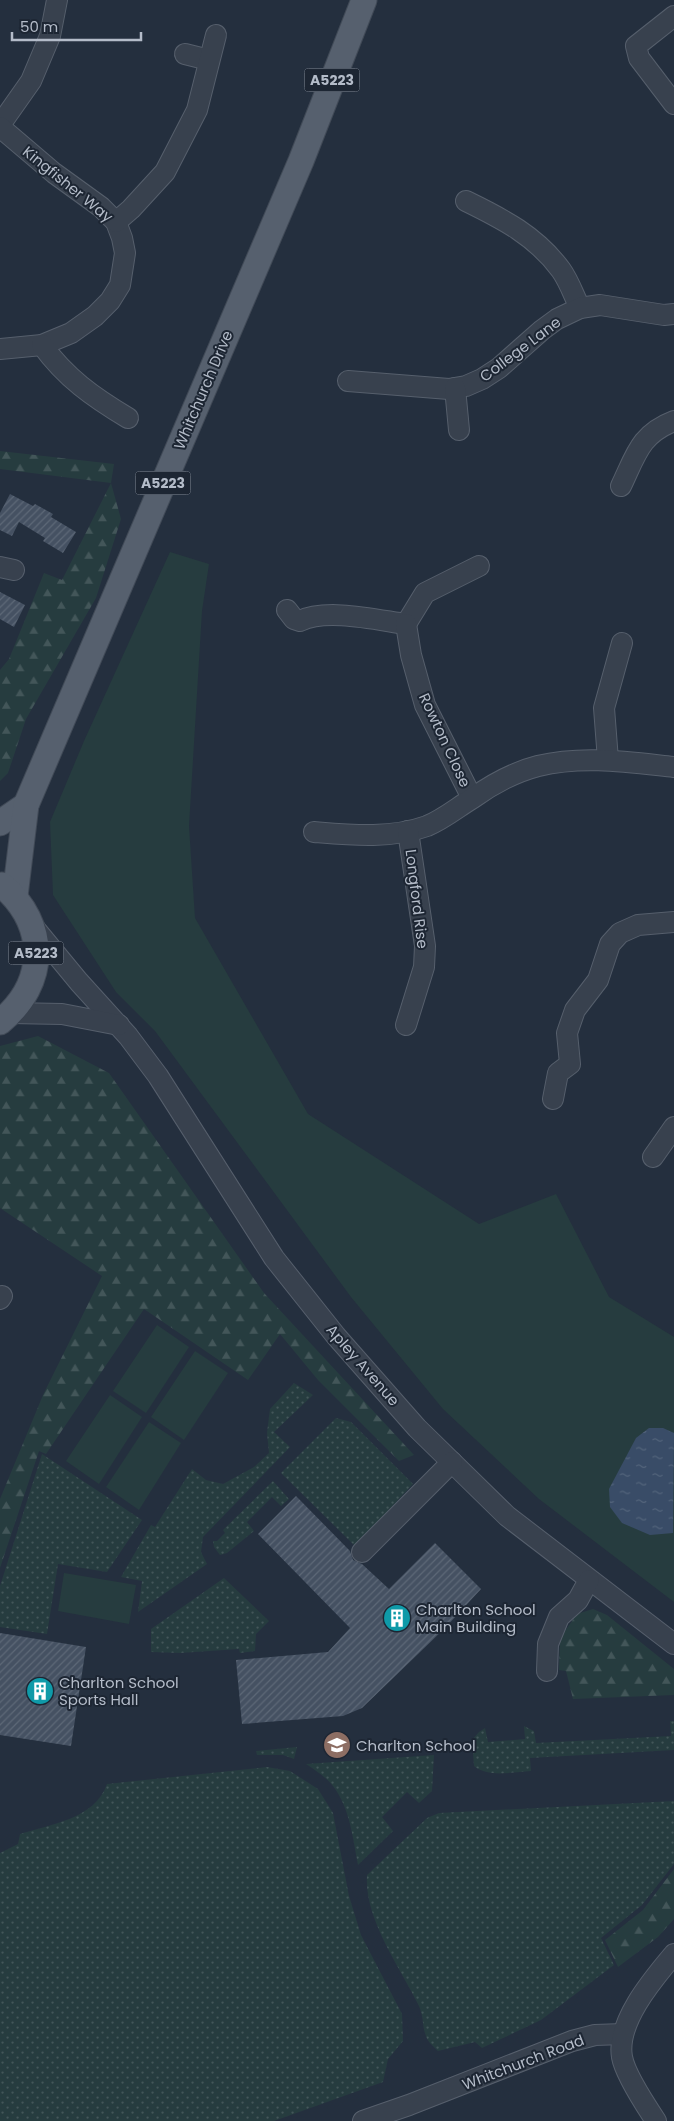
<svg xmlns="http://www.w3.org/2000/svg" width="674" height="2121" viewBox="0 0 674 2121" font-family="Poppins,sans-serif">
<defs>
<pattern id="grass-dots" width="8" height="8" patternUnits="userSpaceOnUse" patternTransform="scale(1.25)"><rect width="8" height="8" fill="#263c3f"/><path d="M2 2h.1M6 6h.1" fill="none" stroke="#435659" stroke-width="1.8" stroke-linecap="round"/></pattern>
<pattern id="forest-firs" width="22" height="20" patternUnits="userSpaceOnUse" patternTransform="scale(1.25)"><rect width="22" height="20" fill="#263c3f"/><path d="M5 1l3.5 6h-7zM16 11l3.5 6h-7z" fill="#435659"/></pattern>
<pattern id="water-ripples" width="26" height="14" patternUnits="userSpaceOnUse" patternTransform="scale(1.25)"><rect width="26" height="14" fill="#394c67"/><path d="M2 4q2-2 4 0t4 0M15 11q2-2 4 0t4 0" fill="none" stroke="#53647b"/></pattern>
<pattern id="building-hatch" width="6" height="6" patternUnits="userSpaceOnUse" patternTransform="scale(1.25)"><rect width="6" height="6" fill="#455162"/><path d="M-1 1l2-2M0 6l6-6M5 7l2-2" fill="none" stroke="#5d6877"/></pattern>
</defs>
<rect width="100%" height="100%" fill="#242f3e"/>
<g fill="url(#grass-dots)">
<polygon points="294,1383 313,1395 274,1432 290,1447 203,1537 201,1552 207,1564 138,1612 142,1581 121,1577 151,1525 155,1527 192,1469 206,1480 223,1484 254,1467 269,1453 267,1433 270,1409"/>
<polygon points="336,1418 351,1422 413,1484 355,1546 281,1473"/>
<polygon points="42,1454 142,1520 107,1572 58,1564 47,1634 0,1627 0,1586"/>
<polygon points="273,1481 289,1499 281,1506 272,1497 247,1522 254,1531 227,1553 220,1555 214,1547 213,1541 217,1541 225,1533 223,1530"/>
<polygon points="224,1578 269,1621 256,1634 255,1651 240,1653 239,1649 180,1653 151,1652 151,1629"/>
<path d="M670 1721H674V1750L530 1758 531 1771C513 1772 488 1778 474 1766L472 1740 479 1732 485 1728 488 1742 525 1739 524 1726 534 1731 536 1743 671 1736Z"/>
<polygon points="297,1747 294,1759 283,1755 257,1755 256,1751"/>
<path d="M434 1755 432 1791 419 1803 407 1792 382 1817 393 1831 358 1865C353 1839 350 1808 333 1786 326 1777 315 1770 306 1764Z"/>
<path d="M267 1767 290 1771 318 1789 333 1813 349 1896 361 1935 402 2014 403 2041 388 2059 383 2082 274 2121H0V1853L18 1844 20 1834C51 1824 95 1819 107 1784Z"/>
<path d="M674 1801V1864L642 1905 601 1938 614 1965 541 2020 482 2048 475 2042 438 2051C434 2047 427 2041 426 2036 422 2026 424 2018 419 2006 400 1967 364 1919 367 1875L427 1818 439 1813Z"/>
</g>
<g fill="url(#forest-firs)">
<polygon points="0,451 114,464 111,483 121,519 96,598 26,719 8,773 0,781 0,670 9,659 44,573 62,580 111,483 0,469"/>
<polygon points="38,1036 109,1073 264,1293 414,1455 399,1461 318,1380 280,1334 248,1380 144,1309 46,1454 39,1451 0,1568 0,1499 43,1395 102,1276 0,1208 0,1046"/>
<polygon points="593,1609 607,1615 674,1669 674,1695 573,1699 566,1671 559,1670 560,1638 577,1614"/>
<polygon points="674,1869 674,1919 658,1937 618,1967 605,1940 643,1910"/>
</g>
<g fill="#263c3f">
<polygon points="170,552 209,564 202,611 189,826 195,918 308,1114 479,1224 556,1194 609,1297 674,1337 674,1602 539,1499 443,1409 351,1297 155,1031 116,992 53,895 50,822 84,741"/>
<polygon points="157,1325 189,1347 146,1413 113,1391"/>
<polygon points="195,1351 228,1373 184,1440 151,1417"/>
<polygon points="110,1395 142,1417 99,1484 66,1461"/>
<polygon points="149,1422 181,1443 139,1510 106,1487"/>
<polygon points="64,1573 136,1585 129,1624 58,1611"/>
</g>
<polygon fill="url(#water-ripples)" points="649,1428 663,1428 674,1433 673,1533 650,1535 622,1523 610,1507 609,1489 636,1438"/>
<g fill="url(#building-hatch)">
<polygon points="10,494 33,506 35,504 53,514 51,517 76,532 63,553 43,541 45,538 19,522 12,536 0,530 0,513"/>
<polygon points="0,592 25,605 14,627 0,619"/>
<polygon points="296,1496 350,1551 353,1560 362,1564 389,1589 435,1543 481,1589 446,1627 362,1708 343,1716 242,1724 236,1660 328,1652 350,1628 258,1534"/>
<polygon points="0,1633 86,1647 71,1746 0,1735"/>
</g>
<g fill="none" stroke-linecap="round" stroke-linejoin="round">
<g stroke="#565f6c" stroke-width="22">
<g id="minor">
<polyline points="674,16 636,46 639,58 674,104"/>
<polyline points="185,54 209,60"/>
<polyline points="0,125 31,81 50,36 57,0"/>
<polyline points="0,127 54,173 101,207 116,222 122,238 125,253 120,285 110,301 95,316 71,333 42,345 0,349"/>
<path d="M466 201C503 219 536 236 561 270 569 281 574 296 580 308"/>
<polyline points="116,222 131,209 165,172 197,110 216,35"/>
<path d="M42 345C66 378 93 397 128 418"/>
<polyline points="348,381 449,389 466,386 482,379 499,368 542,330 557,319 580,308 600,305 664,315 674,314"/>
<polyline points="455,388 459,430"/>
<path d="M621 486C636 455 640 434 674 421"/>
<polyline points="0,567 14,570"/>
<path d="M287 610 294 619 300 621C326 608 377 620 406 624L425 593 479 566"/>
<polyline points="406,624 411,655 425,705 472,798"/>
<polyline points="608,760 604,708 622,643"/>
<path d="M314 832C351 835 391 839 427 826 444 819 458 807 473 798 491 785 515 772 538 766 583 755 628 762 674 767"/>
<polyline points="32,925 79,982 128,1036 158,1076 274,1258 336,1336 417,1428 507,1516 674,1644"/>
<polyline points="11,1013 62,1014 119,1025"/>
<polyline points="406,1025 424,967 425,946 408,831"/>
<polyline points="553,1099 558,1073 570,1064 567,1033 575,1010 598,980 610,944 620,933 638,925 674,922"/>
<polyline points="653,1157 674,1127"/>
<polyline points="0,1299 2,1296"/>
<polyline points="362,1552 452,1462"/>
<polyline points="547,1671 548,1644 559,1617 578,1600 589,1580"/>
<polyline points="363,2121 409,2105 572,2041 595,2035 623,2034"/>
<path d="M656 2121C646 2106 625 2074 622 2057 616 2022 653 1979 674 1954"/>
</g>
</g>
<g stroke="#414a57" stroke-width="27">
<g id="major">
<polyline points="0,823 26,805"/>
<polyline points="15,896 26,805 301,161 364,0"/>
<path d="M0 1022C48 983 48 925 2 885"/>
</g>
</g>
<use href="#minor" stroke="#38414e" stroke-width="20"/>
<use href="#major" stroke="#56606e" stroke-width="25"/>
</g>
<defs>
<g id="building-disc" transform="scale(1.4375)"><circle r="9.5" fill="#0f9aa8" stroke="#1d2633"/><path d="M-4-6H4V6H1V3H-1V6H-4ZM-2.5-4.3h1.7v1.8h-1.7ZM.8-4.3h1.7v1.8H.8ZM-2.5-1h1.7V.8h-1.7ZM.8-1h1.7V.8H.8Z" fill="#fff"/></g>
<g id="school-disc" transform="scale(1.4375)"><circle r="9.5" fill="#8d6e63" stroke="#1d2633"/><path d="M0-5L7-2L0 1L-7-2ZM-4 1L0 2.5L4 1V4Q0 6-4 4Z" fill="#fff"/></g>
</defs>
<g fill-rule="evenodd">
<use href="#building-disc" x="397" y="1618"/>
<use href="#building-disc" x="40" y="1691"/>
<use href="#school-disc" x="337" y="1745"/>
</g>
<g text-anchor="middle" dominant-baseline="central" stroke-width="4" stroke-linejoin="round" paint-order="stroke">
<g fill="#1d2633" stroke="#878f9c" stroke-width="1">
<rect x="304.5" y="68.5" width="55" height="23" rx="4"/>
<rect x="135.5" y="471.5" width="55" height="23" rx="4"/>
<rect x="8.5" y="941.5" width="55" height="23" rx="4"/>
</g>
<g font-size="14" font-weight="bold" fill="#b4bcc9">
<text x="332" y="80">A5223</text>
<text x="163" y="483">A5223</text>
<text x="36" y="953">A5223</text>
</g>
<g font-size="15" fill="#b4bcc9" stroke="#1d2633">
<text transform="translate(68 184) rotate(39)">Kingfisher Way</text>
<text transform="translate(520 349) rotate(-37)">College Lane</text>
<text transform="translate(203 390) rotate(-67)">Whitchurch Drive</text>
<text transform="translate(445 740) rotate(65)">Rowton Close</text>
<text transform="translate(417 899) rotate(83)">Longford Rise</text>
<text transform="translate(363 1365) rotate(49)">Apley Avenue</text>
<text transform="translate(523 2062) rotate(-21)">Whitchurch Road</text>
</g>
<g font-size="15" fill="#b4bcc9" stroke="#1d2633" text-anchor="start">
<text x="416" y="1609">Charlton School<tspan x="416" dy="17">Main Building</tspan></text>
<text x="59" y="1682">Charlton School<tspan x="59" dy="17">Sports Hall</tspan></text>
<text x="356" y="1745">Charlton School</text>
</g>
</g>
<path d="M12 32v8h129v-8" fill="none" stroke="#b4bcc9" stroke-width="2.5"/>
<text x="20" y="32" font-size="15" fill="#b4bcc9" stroke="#1d2633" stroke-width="4" paint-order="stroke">50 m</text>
</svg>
